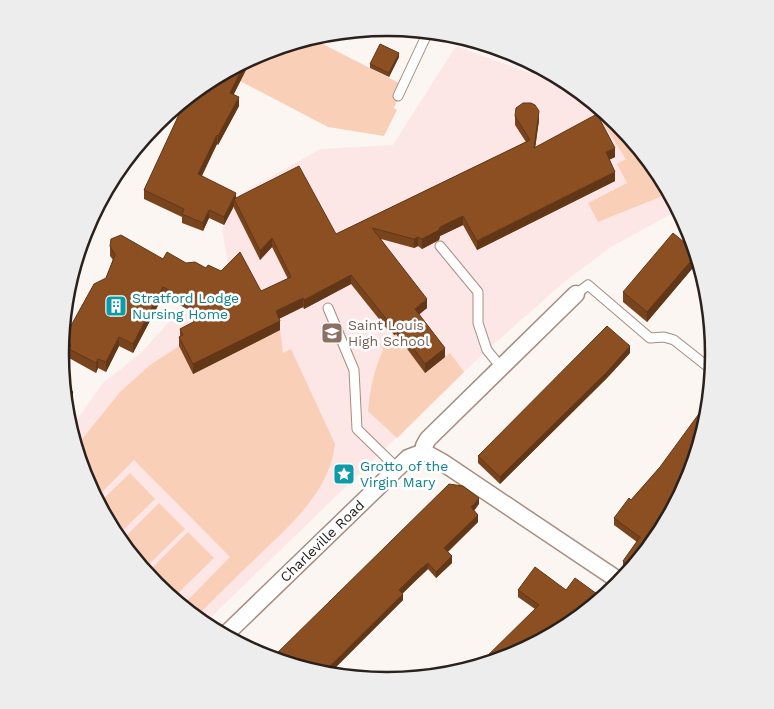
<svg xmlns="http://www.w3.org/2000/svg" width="774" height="709" viewBox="0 0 774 709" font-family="'Work Sans',sans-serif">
<rect width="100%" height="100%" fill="#fbf6f2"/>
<polygon fill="#fde7e6" points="456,46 554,82 581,101 600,119 609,116 618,123 659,173 686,224 671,214 611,247 563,283 487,350 203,625 156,586 115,536 85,479 70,429 103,383 141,353 174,316 240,284 229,272 222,229 240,194 320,149 393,145"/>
<g fill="#facfb7">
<polygon points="311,38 403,85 394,108 397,110 384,136 328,127 240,81 250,62 258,63 262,52"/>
<path d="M609 116C633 135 655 166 670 193L598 222 588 203 627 183 617 164 626 159 600 119Z"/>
<path d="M280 330 283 353 291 349 335 444C330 492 288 527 256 558 235 578 215 598 195 618L181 607 230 557 134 460 95 499 85 479 75 448 120 392 150 365 179 346 193 374Z"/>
<path d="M396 334 425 373 450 353 464 372 397 438 368 411C370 389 374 370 383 350L380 344Z"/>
<polygon points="130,473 155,499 116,537 98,504"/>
<polygon points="159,503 185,529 143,570 120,542"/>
<polygon points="188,532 214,558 172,599 156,586 146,574"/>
</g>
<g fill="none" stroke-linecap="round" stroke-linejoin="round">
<g stroke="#a68d7f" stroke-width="11">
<g id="lane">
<polyline points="510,52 535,68"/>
<polyline points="398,96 428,32"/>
<polyline points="440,246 478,292 478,323 487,350 500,366"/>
<polyline points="576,294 588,285 650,338 664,337 674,340 712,370"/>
<polyline points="328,308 354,370 357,429 397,468"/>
</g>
</g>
<g stroke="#a68d7f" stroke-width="19">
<g id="street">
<polyline points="424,452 424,446 428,439 576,294"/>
<polyline points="224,636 408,458 424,452 442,462 621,582"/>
</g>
</g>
<use href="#lane" stroke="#fff" stroke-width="9"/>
<use href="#street" stroke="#fff" stroke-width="16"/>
</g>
<g fill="#78441d">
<polygon points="399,57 389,77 370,68 370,64"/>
<polygon points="252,58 234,94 239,106 218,145 217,144 202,176 236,198 336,234 526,142 515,125 515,116 539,120 535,147 615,157 609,160 615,181 477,250 463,225 440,236 439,240 422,249 418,246 414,248 381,239 427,308 419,314 445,357 425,373 396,334 394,335 389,328 387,329 351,284 304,309 303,307 279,319 280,330 193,374 179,346 179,337 180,337 180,329 194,322 189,310 163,296 133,353 119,346 106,372 98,368 96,373 69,358 69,352 63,350 63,340 106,278 113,260 110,256 110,246 163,259 186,263 206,268 261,291 288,279 272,247 260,260 234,208 234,206 224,225 209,218 203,231 182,223 182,217 144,199 144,190 184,109 206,82"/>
<polygon points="554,78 569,83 597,106 592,111 569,91 568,93 554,82"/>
<polygon points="697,256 697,263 647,322 623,302 623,292"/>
<polygon points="630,353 607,378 500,484 478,463 478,456"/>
<polygon points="660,467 689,480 669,518 665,515 647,542 651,545 629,572 623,568 623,561 637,542 614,525 614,518 631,500"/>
<polygon points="479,504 474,511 478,522 448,552 452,563 436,578 428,569 403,593 403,600 327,676 323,675"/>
<polygon points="518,590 566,590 597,600 535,609 518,597"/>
</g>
<g fill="#613718">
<polygon points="399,53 399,57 389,77 389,73"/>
<polygon points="252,58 230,101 230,93 246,61"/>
<polygon points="239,97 239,106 218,145 218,136"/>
<polygon points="595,104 597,106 592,111 592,108"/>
<polygon points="539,111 539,120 534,157 534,148"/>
<polygon points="217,135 217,144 198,183 198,174"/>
<polygon points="615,148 615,157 606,161 606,152"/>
<polygon points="615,172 615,181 477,250 477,241"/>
<polygon points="236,193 236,201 234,199 234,206 224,225 224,217"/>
<polygon points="209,210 209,218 203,231 203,223"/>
<polygon points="463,216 463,225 440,236 439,240 422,249 422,239 440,227"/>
<polygon points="418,237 418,246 414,248 414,239"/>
<polygon points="272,238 272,247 260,260 260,251"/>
<polygon points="697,254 697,263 647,322 647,312"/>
<polygon points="351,275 351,284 304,309 304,300"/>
<polygon points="163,287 163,296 133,353 133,344"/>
<polygon points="303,298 303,307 276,320 276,311"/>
<polygon points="427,299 427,308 415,318 415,309"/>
<polygon points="389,319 389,328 387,329 387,320"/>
<polygon points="280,321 280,330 193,374 193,364"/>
<polygon points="396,325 396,334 394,335 394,326"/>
<polygon points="119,337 119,346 106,372 106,362"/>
<polygon points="630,346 630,353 607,378 500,484 500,477"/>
<polygon points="445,348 445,357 425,373 425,364"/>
<polygon points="98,359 98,368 96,373 96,363"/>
<polygon points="73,392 73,405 66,415 65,403"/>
<polygon points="479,498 479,504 471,514 471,507"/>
<polygon points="665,508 665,515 644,547 644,540"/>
<polygon points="478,515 478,522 444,555 444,548"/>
<polygon points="452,556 452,563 436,578 436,572"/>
<polygon points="428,563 428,569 416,580 399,597 399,590 416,573"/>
<polygon points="403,594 403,600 327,676 321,675"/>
<polygon points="597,594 597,600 591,608 579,618"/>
</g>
<g fill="#8b4f22" stroke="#613718">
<polygon points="380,44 399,53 389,73 370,64"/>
<polygon points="246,61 230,93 239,97 218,136 217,135 198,174 236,193 224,217 209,210 203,223 182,214 184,209 144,190 182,108 184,109 193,93 206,82"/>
<polygon points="556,76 569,83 595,104 592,108 569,88 568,89 554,78"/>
<polygon points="523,103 531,103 535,105 539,111 534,148 597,114 615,148 606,152 615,172 477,241 463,216 440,227 439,230 422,239 418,237 414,239 372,228 427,299 415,309 445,348 425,364 396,325 394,326 389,319 387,320 351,275 304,300 303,298 276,311 280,321 193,364 179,337 183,335 180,329 197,320 189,301 163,287 133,344 119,337 106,362 98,359 96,363 69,349 71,345 63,340 94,284 106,278 115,255 110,246 111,239 121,235 163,259 167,252 186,263 195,262 206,268 208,265 221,271 240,252 261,291 291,277 272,238 260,251 234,199 299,166 336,234 530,140 515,116 516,108"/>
<polygon points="673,233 696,252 697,254 647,312 623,292"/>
<polygon points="607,326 630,346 607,372 500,477 478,456"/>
<polygon points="63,385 73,392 65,403"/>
<polygon points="709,400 709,401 708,419 689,480 675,505 670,512 665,508 644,540 651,545 633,568 623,561 640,537 641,538 614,518 629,498 631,500 660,467"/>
<polygon points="449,484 463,486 479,498 471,507 478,515 444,548 452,556 436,572 428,563 416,573 399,590 403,594 321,675 271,659"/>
<polygon points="535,567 566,590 575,578 597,594 579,618 568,627 512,657 475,668 539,605 518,590"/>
</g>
<defs>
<g id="building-square" transform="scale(1.125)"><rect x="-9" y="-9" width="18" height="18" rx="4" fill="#0f9aa8" stroke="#fff"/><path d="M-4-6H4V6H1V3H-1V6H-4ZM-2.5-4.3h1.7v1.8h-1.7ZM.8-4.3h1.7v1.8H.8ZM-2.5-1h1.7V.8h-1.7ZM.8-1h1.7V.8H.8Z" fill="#fff"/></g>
<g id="school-square" transform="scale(1.125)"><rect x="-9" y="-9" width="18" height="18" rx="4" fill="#8d6e63" stroke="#fff"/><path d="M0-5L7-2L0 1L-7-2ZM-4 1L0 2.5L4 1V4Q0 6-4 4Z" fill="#fff"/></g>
<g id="sight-square" transform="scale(1.125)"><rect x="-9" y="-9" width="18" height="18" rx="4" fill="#0f9aa8" stroke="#fff"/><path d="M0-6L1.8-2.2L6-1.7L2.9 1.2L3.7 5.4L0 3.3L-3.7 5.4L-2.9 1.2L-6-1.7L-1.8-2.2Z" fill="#fff"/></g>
</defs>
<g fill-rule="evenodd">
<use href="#building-square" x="116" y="306"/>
<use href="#school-square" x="332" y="333"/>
<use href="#sight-square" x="344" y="474"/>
</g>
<g text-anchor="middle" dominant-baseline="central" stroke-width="5" stroke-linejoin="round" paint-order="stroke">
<g font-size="14" fill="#0d838f" stroke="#fff" text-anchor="start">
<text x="132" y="298">Stratford Lodge<tspan x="132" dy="16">Nursing Home</tspan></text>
<text x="360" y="466">Grotto of the<tspan x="360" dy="16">Virgin Mary</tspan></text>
</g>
<g font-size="14" fill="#785e54" stroke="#fff" text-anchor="start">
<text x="348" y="325">Saint Louis<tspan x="348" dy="16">High School</tspan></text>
</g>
<g font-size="14" fill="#2b211c" stroke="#fff">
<text transform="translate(322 541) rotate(-44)">Charleville Road</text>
</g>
</g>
<path d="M0 0H774V709H0ZM69 354a318 318 0 1 1 636 0a318 318 0 1 1-636 0Z" fill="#eeeded" fill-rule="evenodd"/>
<path fill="none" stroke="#2b211c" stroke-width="2.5" d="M69 354a318 318 0 1 1 636 0a318 318 0 1 1-636 0Z"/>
</svg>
